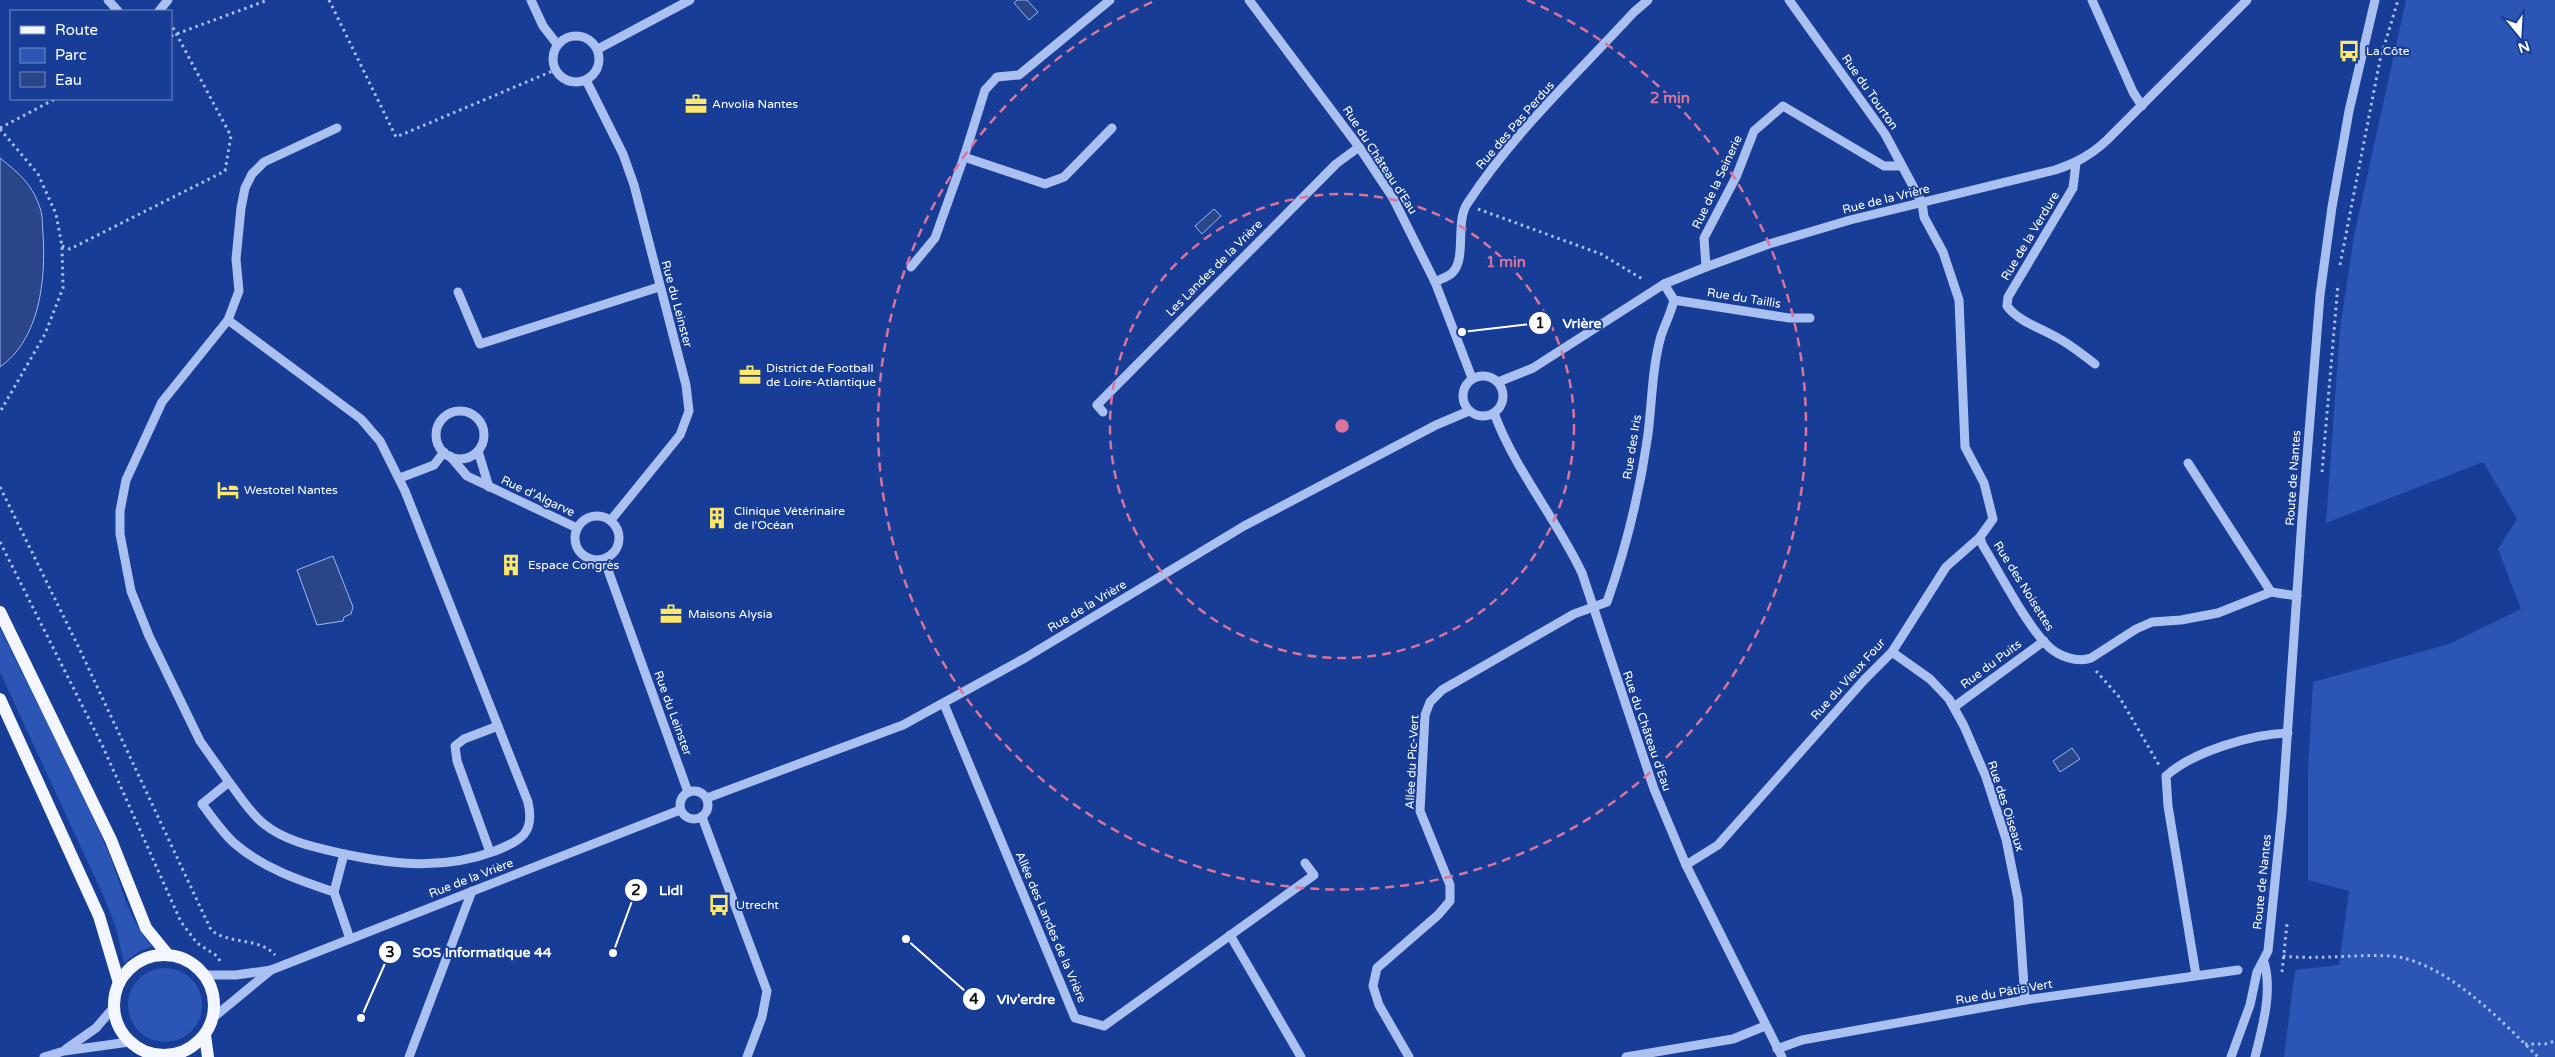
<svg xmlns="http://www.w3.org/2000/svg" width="2555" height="1057" viewBox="0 0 2555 1057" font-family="'Varela Round',sans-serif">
<rect width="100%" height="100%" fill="#173d96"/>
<g fill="#2b56b5">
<polygon points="2406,0 2555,0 2555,1057 2284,1057 2295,970 2339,965 2349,891 2308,880 2308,770 2313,682 2449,644 2521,609 2498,549 2517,519 2483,462 2326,523 2340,329 2354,236"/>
<path d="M0 628C35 700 72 771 105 844 119 876 128 923 153 946L140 951 124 963 116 928 104 897 0 672Z"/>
<circle cx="165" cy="1005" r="37"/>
</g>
<g fill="#2a4588" stroke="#9cb9f4">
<polygon points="1017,0 1027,0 1038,12 1029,20 1014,3"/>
<path d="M0 158C21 175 33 185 41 211 43 218 42 227 43 234 46 279 40 339 0 367Z"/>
<polygon points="1214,209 1221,216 1202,234 1195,226"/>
<polygon points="333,556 353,607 351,614 344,617 343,621 317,625 297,570"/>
<polygon points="2072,748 2080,759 2060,772 2053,761"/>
</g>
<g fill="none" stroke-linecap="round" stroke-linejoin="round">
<g stroke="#a9c0f1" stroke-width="3" stroke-dasharray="2.5 4" stroke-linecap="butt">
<polyline points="329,0 396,137 555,70"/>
<polyline points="171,36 268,0"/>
<polyline points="0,128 55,99"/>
<polyline points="0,129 38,174 56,214 62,246 63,288 45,334 0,412"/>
<polyline points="1478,209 1601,254 1644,280"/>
<polyline points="62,246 70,249 225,171 231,136 171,24"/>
<polyline points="2340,265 2380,60 2398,0"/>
<polyline points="2322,472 2338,284"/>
<path d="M0 487 79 648 211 930C230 945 259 937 275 955"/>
<polyline points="0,542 103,747 181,922 197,943 217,956 220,961"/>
<polyline points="2096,671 2120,698 2159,765"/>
<path d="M2283 956C2316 960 2355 954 2390 956 2444 960 2502 1021 2538 1057"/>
<polyline points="2282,972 2287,924"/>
<polyline points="2525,1044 2545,1044 2555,1041"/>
</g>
<g stroke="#a9c0f1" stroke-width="9">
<polyline points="108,0 118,11"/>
<polyline points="531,0 543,26 557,44"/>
<polyline points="1249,0 1359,147 1393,198 1435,282 1472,378"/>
<polyline points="2092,0 2133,92 2142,106"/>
<polyline points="159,11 168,0"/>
<circle cx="576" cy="59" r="23"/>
<polyline points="598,49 690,0"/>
<polyline points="586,80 623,154 634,185 686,385 689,411 680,435 611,520"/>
<polyline points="964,157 1045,184 1064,177 1112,128"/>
<path d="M2076 163 2073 188 2008 297 2007 306C2019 322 2039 327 2056 337 2070 344 2083 355 2095 364"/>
<polyline points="911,267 935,238 964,157 985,90 997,77 1019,75 1110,0"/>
<polyline points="1706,267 1704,238 1736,177 1754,131 1783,106 1884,166 1902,166"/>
<path d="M1435 282C1440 279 1448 277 1452 273 1467 259 1455 222 1467 204 1513 133 1577 74 1634 12L1648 0"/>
<polyline points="458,292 480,344 659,287"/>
<polyline points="1674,300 1789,318 1810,318"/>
<polyline points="228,320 239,291 236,259 241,208 245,188 252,174 264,162 337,128"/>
<circle cx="1483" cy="396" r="20"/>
<path d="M1498 382 1533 368 1664 284 1706 267 1769 244 1850 220 2055 170C2076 163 2091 155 2107 140L2247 0"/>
<circle cx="460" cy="435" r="24"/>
<polyline points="1103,412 1097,405 1336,164 1359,147"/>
<path d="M1494 413C1515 470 1556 518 1582 573L1654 789 1686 865 1782 1057"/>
<polyline points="478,451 489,487"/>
<polyline points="450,456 467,476 577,528"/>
<polyline points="2188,463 2271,592"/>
<polyline points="400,478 434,465 444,452"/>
<circle cx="597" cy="538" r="22"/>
<path d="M1980 537 1982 544C2000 573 2025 623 2048 646 2058 656 2077 663 2091 658L2136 629 2152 622 2181 620 2218 613 2271 592 2297 596"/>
<polyline points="604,559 688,792"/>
<polyline points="1892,652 1930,679 1949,699 1964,726 1986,777 2006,839 2018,899 2025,1000"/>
<polyline points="944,704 1075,1018 1104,1026 1314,875 1305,863"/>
<polyline points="1954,707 2044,641"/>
<path d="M229 782C240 796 250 813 264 824 286 842 318 848 344 854"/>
<circle cx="694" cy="805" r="14"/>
<polyline points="707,798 903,725 1025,658 1244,526 1436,425 1469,411"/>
<polyline points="702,817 767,991 762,1017 747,1057"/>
<polyline points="490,852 457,761 455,746 464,739 498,726"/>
<polyline points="1686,865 1718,845 1864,680 1892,652 1946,567 1980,537 1993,519 1984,483 1965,447 1959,300 1943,252 1924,217 1922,203 1885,134 1789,0"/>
<path d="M334 892C298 880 263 868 234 843 222 832 212 817 202 804L229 782 200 741 149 636 131 591 120 534V511L126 480 162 402 228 320 361 419 380 441 405 491 528 802C535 833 522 840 495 851 444 870 396 865 344 854L334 892 350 939"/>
<polyline points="1230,935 1301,1057"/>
<polyline points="205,975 236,975 271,970 680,810"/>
<path d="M2196 975 2168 806 2166 776C2192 752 2252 734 2288 733"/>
<polyline points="214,1017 271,970"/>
<polyline points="66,1049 96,1028 114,1007"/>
<polyline points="1777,1049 1802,1040 2025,1000 2238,970"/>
<polyline points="44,1057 64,1051 129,1042"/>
<polyline points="409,1057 472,891"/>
<path d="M1409 1057 1379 1005 1373 986 1377 968 1438 915 1450 901V885L1420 811 1425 715 1430 702 1442 690 1574 614 1607 602C1626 548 1640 491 1648 434 1652 402 1652 368 1661 336 1665 324 1671 313 1674 300L1664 284"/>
<polyline points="1626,1057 1733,1039 1765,1026"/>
<polyline points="2231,1057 2250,1005 2257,972 2268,951 2282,812 2302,519 2320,295 2332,207 2349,111 2375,0"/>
<path d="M2255 1057C2262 1029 2273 991 2264 962"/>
</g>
<g stroke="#f3f6ff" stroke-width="12">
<polyline points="0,612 111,840 146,928 168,955"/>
<polyline points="0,699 99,916 119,983"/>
<circle cx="164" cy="1005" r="50"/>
<polyline points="205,1035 208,1057"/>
</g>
</g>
<g fill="none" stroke="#da749d" stroke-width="2.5" stroke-dasharray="9 6">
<circle cx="1342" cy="426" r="232"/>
<path d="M1527 0A464 464 0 1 1 1157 0"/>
</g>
<defs>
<g id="bus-bare" transform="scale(1.725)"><path d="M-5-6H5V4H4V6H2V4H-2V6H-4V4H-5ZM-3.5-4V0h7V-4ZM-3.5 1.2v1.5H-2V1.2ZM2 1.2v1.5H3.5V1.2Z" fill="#ffe869" stroke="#173d96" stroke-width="2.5" paint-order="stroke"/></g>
<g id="office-bare" transform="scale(1.725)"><path d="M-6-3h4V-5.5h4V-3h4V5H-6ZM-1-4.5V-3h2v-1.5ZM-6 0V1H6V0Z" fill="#ffe869" stroke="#173d96" stroke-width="2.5" paint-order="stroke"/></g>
<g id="hotel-bare" transform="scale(1.725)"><path d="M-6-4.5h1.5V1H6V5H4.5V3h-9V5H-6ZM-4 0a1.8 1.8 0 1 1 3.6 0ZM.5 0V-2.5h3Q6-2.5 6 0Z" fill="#ffe869" stroke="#173d96" stroke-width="2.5" paint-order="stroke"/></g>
<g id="building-bare" transform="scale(1.725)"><path d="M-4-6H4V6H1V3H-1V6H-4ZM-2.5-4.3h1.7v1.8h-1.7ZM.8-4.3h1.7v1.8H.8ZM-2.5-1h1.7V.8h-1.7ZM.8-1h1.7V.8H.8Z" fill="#ffe869" stroke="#173d96" stroke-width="2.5" paint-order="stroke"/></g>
</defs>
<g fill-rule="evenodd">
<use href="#bus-bare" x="2349" y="51"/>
<use href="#office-bare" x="696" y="104"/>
<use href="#office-bare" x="750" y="375"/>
<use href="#hotel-bare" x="228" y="490"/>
<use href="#building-bare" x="717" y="518"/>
<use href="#building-bare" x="511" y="565"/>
<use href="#office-bare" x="671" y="614"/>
<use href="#bus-bare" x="719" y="905"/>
</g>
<g text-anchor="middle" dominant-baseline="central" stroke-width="4" stroke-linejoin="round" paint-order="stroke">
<g font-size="12" fill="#fff" stroke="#173d96" text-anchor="start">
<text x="2366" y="51">La Côte</text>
<text x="712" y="104">Anvolia Nantes</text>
<text x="766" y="368">District de Football<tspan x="766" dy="14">de Loire-Atlantique</tspan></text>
<text x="244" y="490">Westotel Nantes</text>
<text x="734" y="511">Clinique Vétérinaire<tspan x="734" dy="14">de l'Océan</tspan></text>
<text x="528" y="565">Espace Congrès</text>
<text x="688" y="614">Maisons Alysia</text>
<text x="736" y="905">Utrecht</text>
</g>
<g font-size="12" fill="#fff" stroke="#173d96">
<text transform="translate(1870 92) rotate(55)">Rue du Tourton</text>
<text transform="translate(1515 125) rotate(-49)">Rue des Pas Perdus</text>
<text transform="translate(1380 160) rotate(57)">Rue du Château d'Eau</text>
<text transform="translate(1717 182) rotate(-65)">Rue de la Seinerie</text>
<text transform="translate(1886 199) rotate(-14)">Rue de la Vrière</text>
<text transform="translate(2030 236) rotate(-59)">Rue de la Verdure</text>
<text transform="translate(1214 268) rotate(-45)">Les Landes de la Vrière</text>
<text transform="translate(1744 298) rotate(9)">Rue du Taillis</text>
<text transform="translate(677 304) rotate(75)">Rue du Leinster</text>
<text transform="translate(1632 447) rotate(-81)">Rue des Iris</text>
<text transform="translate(2293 478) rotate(-86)">Route de Nantes</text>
<text transform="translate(538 496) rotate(25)">Rue d'Algarve</text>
<text transform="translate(2024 586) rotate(58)">Rue des Noisettes</text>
<text transform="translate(1087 606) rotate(-31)">Rue de la Vrière</text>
<text transform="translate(1991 664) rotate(-37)">Rue du Puits</text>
<text transform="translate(1848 679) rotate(-48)">Rue du Vieux Four</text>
<text transform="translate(673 713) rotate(70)">Rue du Leinster</text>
<text transform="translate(1647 731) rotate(71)">Rue du Château d'Eau</text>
<text transform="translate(1412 762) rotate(-87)">Allée du Pic-Vert</text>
<text transform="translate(2006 806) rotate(72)">Rue des Oiseaux</text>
<text transform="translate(471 878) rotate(-21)">Rue de la Vrière</text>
<text transform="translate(2262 882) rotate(-84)">Route de Nantes</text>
<text transform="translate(1051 927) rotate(67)">Allée des Landes de la Vrière</text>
<text transform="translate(2004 992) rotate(-10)">Rue du Pâtis Vert</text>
</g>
</g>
<circle cx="1342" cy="426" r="8" fill="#da749d" stroke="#173d96" stroke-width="2.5"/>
<g font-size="15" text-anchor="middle" font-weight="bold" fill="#da749d" stroke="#173d96" stroke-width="4" stroke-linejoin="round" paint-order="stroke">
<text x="1670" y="103">2 min</text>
<text x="1506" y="267">1 min</text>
</g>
<path fill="none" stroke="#fff" stroke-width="2" d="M1462 332L1540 323M613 953L636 890M361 1018L390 952M906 939L974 999"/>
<g fill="#fff" stroke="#173d96" stroke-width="2">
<circle cx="1462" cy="332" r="5"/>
<circle cx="613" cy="953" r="5"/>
<circle cx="361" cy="1018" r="5"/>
<circle cx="906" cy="939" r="5"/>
<circle cx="1540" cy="323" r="12"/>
<circle cx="636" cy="890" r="12"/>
<circle cx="390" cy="952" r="12"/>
<circle cx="974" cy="999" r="12"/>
</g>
<g font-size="15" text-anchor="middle" font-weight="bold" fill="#111">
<text x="1540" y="328">1</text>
<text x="636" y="895">2</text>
<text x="390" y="957">3</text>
<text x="974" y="1004">4</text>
</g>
<g font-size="14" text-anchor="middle" font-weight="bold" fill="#fff" stroke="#173d96" stroke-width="4" stroke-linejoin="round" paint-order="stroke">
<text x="1582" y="328">Vrière</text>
<text x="671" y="895">Lidl</text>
<text x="482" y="957">SOS Informatique 44</text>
<text x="1026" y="1004">Viv'erdre</text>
</g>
<rect x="10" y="10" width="162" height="90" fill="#173d96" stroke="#748bc0"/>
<rect x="20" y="26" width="25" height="8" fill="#f3f6ff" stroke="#748bc0"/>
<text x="55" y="35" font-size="15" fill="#ffffff">Route</text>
<rect x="20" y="48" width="25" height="15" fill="#2b56b5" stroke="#748bc0"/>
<text x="55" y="60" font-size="15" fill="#ffffff">Parc</text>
<rect x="20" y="72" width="25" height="15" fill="#2a4588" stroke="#748bc0"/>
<text x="55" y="85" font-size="15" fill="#ffffff">Eau</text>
<g transform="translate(2520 35) rotate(162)" stroke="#173d96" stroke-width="4" paint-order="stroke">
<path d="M0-4L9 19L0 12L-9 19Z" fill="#ffffff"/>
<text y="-8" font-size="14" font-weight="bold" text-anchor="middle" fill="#ffffff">N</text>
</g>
</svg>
